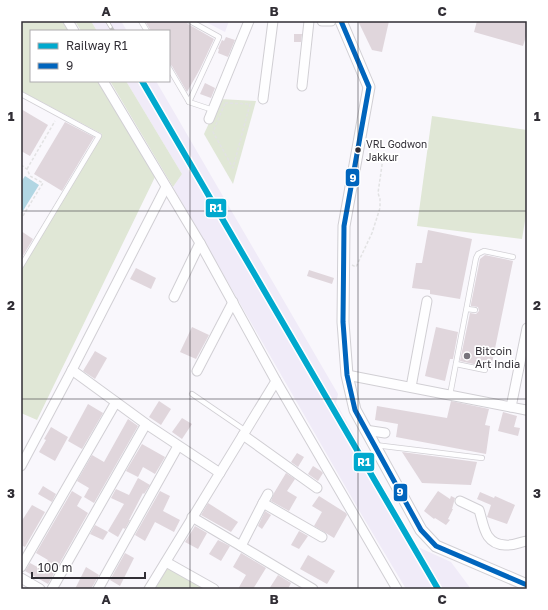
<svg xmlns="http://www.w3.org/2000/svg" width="548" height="610" viewBox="0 0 548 610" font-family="'Golos Text',sans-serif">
<rect width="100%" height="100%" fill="#f9f7fc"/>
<g fill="#f0ebf8">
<polygon points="91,21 121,21 127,31 97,31"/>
<polygon points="204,21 229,21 225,32"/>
<polygon points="126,81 156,81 338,394 336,403 418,547 451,562 471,589 406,589 360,512 173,187 182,174"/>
</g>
<g fill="#e0e7d6">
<polygon points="21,21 63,21 69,31 31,31 31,81 99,81 155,177 37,420 21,413 21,271 102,134 21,91"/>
<polygon points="75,21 91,21 97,31 81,31"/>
<polygon points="110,81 126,81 182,174 173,187"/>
<polygon points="220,99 256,101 233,184 204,134"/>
<polygon points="432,116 527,130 527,209 522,239 417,226"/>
<polygon points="168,567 205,589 155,589"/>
</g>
<polygon fill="#b1d6e3" points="25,176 39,185 21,214 21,182"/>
<g fill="#e0d6dc">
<polygon points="145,21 186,21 188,24 214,39 200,69 187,92 172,66 169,64 169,31 151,31"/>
<polygon points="358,21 389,21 382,52 372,50"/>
<polygon points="477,21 527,21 527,33 523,46 474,32"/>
<polygon points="294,34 302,34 301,42 294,42"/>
<polygon points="226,37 235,40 228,57 218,53 219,49 218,49 222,40 224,41"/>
<polygon points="205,83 215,88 211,98 200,94"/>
<polygon points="21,109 48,125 30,156 21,151"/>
<polygon points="65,122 94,137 62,191 34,174"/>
<polygon points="428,230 472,239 460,299 430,294 430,290 412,288 416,263 422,263"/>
<polygon points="21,231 33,239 21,259"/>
<polygon points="485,255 513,261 491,368 460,361 470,313 476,314 479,311 478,307 471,306 471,304 480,259"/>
<polygon points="136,268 156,278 151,289 130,279"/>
<polygon points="309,270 334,278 332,284 307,276"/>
<polygon points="192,327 209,335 196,359 180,352"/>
<polygon points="436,327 458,332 453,359 450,359 445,381 425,376"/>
<polygon points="95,351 107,358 95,379 83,371"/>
<polygon points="159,401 171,409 161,425 149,417"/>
<polygon points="451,401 489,409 485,425 490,426 486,454 396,437 398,424 375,420 377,406 447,418"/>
<polygon points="88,404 103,413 82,449 68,441"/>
<polygon points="503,412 517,416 514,427 520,428 518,436 498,431"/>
<polygon points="182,418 192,424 182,439 172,432"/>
<polygon points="128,419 138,426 94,503 84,497 89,488 77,481 92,455 104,462"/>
<polygon points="51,427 68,437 55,461 39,452 46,440 44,439"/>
<polygon points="142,444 165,457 155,474 143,467 138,477 126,471"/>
<polygon points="402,452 477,462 471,485 422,483"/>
<polygon points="297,453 304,457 298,467 291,462"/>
<polygon points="313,466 321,471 323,473 318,481 308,474"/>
<polygon points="286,473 295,479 287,491 297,497 289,511 271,501 274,493"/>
<polygon points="138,478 150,485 144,494 143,493 129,520 130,520 125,529 123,528 118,537 108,531 124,504 111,498 116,489 129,495"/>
<polygon points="43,486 56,494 52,502 38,494"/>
<polygon points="72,491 82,497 77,506 88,513 48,584 25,571 30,563 43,570 48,560 36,553"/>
<polygon points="160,491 170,496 163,511 180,520 174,532 155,522 145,541 135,535"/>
<polygon points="438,491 450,499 451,496 455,498 452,509 453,509 448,519 450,520 446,525 435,518 434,519 424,511"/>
<polygon points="480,492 494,498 495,496 515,505 507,524 487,517 491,505 477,499"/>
<polygon points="319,496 346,513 347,515 334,538 314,526 322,512 312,506"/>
<polygon points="208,503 238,522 231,532 201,515"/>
<polygon points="32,505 45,512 25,547 21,545 21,522"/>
<polygon points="265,511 271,515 262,529 258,526"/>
<polygon points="95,525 108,532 103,540 90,534"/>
<polygon points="195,526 207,533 198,549 185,542"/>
<polygon points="299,531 308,536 299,549 291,545"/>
<polygon points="218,540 230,546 221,561 209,554"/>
<polygon points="125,553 134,558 120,586 110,580"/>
<polygon points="241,553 266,568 253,589 238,589 246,575 233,567"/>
<polygon points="308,555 335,571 327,584 300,569"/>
<polygon points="86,567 99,575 91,589 75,589"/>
<polygon points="278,575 291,583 288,589 269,589"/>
</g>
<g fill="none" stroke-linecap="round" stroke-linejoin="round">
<g stroke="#d1cfd4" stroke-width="6">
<g id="service">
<polyline points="141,21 147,31"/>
<polyline points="169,68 189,102 213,110"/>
<polyline points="21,94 99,136 21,266"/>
<polyline points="189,102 219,37 190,21"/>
<polyline points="467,309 475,310"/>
<polyline points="456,364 485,370"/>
<polyline points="192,394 246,431"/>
<polyline points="450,395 476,258 478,254 484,251 513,257"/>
<polyline points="375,445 482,458"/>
</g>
</g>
<g stroke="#d1cfd4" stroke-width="11">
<g id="minor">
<polyline points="68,21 74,31"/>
<polyline points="322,21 331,21"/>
<polyline points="103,81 200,243 276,381 397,589"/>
<polyline points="302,86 309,21"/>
<polyline points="263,99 273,21"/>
<polyline points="209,119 249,21"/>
<polyline points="174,297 200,243"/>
<polyline points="72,370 146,424 220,473"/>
<polyline points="197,371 233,302"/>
<polyline points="347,375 526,410"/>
<polyline points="411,387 427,301"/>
<polyline points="511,407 527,328"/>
<polyline points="365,430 385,433"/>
<polyline points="243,435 317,488"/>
<polyline points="21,466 72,370 166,187"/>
<path d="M460 501 479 510C484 525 484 544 505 545 513 546 520 542 527 541"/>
<polyline points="263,503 268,494"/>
<polyline points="192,517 241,546 263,503 322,537"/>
<polyline points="241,546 313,589"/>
<polyline points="166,562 214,589"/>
<polyline points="21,567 116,402"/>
<polyline points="21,578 40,589"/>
<polyline points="52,589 146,424"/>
<polyline points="98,589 178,446"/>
<polyline points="149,589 276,381"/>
</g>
</g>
<g stroke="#d1cfd4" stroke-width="13">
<polyline id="tertiary" points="341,21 369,87 344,226 343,322 347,375 355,410 421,530 436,546 527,585"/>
</g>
<g stroke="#e2e2e3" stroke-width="1.5" stroke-dasharray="3 2" stroke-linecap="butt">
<polygon points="225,103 250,104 233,168 213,132"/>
<polyline points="21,165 27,169 30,176 43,183 21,219"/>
<polyline points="27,169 55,121"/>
<polyline points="352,265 356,267 372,233 380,208 380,199 378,193 383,158"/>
</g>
<use href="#service" stroke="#fefeff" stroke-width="4.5"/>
<use href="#minor" stroke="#fefeff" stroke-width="9"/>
<use href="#tertiary" stroke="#fefeff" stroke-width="11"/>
<g stroke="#c0c0c1" stroke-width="4">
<g id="rail">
<polyline points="107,21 113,31"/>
<polyline points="142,81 438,589"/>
</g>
</g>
<use href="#rail" stroke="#fff" stroke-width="2.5" stroke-dasharray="8" stroke-linecap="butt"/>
<g stroke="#fff" stroke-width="8">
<polyline id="bus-1" points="341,21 369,87 344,226 343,322 347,375 355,410 421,530 436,546 527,585"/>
</g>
<use href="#bus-1" stroke="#0065bd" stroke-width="5"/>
<g stroke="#fff" stroke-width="9">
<polyline id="rail-1" points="142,81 438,589"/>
</g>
<use href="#rail-1" stroke="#00a9ce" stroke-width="6"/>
</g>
<path fill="none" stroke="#312e35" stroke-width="1" stroke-opacity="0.55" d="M190 21V589M358 21V589M21 211H527M21 399H527"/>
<circle fill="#312e35" stroke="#fff" stroke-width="1.5" cx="358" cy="150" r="3.5"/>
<circle fill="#77747b" stroke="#fff" stroke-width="1.5" cx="467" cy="356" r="4"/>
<g text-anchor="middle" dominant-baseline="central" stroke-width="3.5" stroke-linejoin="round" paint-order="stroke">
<g font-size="10" fill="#312e35" stroke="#fff" text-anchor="start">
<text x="366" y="144">VRL Godwon<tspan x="366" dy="13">Jakkur</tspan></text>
</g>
<g font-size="11" fill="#312e35" stroke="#fff" text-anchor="start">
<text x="475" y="350">Bitcoin<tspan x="475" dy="13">Art India</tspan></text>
</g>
</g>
<g stroke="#fff" stroke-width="1.5">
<rect x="345" y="168" width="15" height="19" rx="4" fill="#0065bd"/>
<rect x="205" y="198" width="22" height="20" rx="4" fill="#00a9ce"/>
<rect x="353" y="452" width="22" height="20" rx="4" fill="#00a9ce"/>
<rect x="393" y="483" width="15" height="19" rx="4" fill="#0065bd"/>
</g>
<g font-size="11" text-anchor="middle" font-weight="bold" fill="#fff">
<text x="353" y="182">9</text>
<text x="216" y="212">R1</text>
<text x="364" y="466">R1</text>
<text x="400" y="496">9</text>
</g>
<rect width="548" height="610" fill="none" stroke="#ffffff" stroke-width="44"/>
<rect x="30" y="30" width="140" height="52" fill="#ffffff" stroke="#adabae"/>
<rect x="38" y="43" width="20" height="6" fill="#00a9ce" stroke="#adabae"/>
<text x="66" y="50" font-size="12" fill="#312e35">Railway R1</text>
<rect x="38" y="63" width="20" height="6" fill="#0065bd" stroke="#adabae"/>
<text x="66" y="70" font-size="12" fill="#312e35">9</text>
<path d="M32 572v6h113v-6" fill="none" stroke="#312e35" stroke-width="2"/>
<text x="38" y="572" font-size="12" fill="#312e35" stroke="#ffffff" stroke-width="3" paint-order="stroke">100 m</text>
<rect x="22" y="22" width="504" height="566" fill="none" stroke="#312e35" stroke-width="1.5"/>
<g font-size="13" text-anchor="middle" font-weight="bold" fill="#312e35">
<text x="106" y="16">A</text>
<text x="274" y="16">B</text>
<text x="442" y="16">C</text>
<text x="11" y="121">1</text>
<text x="537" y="121">1</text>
<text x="11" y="310">2</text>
<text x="537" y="310">2</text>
<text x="11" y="498">3</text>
<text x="537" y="498">3</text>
<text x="106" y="604">A</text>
<text x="274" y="604">B</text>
<text x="442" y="604">C</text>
</g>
</svg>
